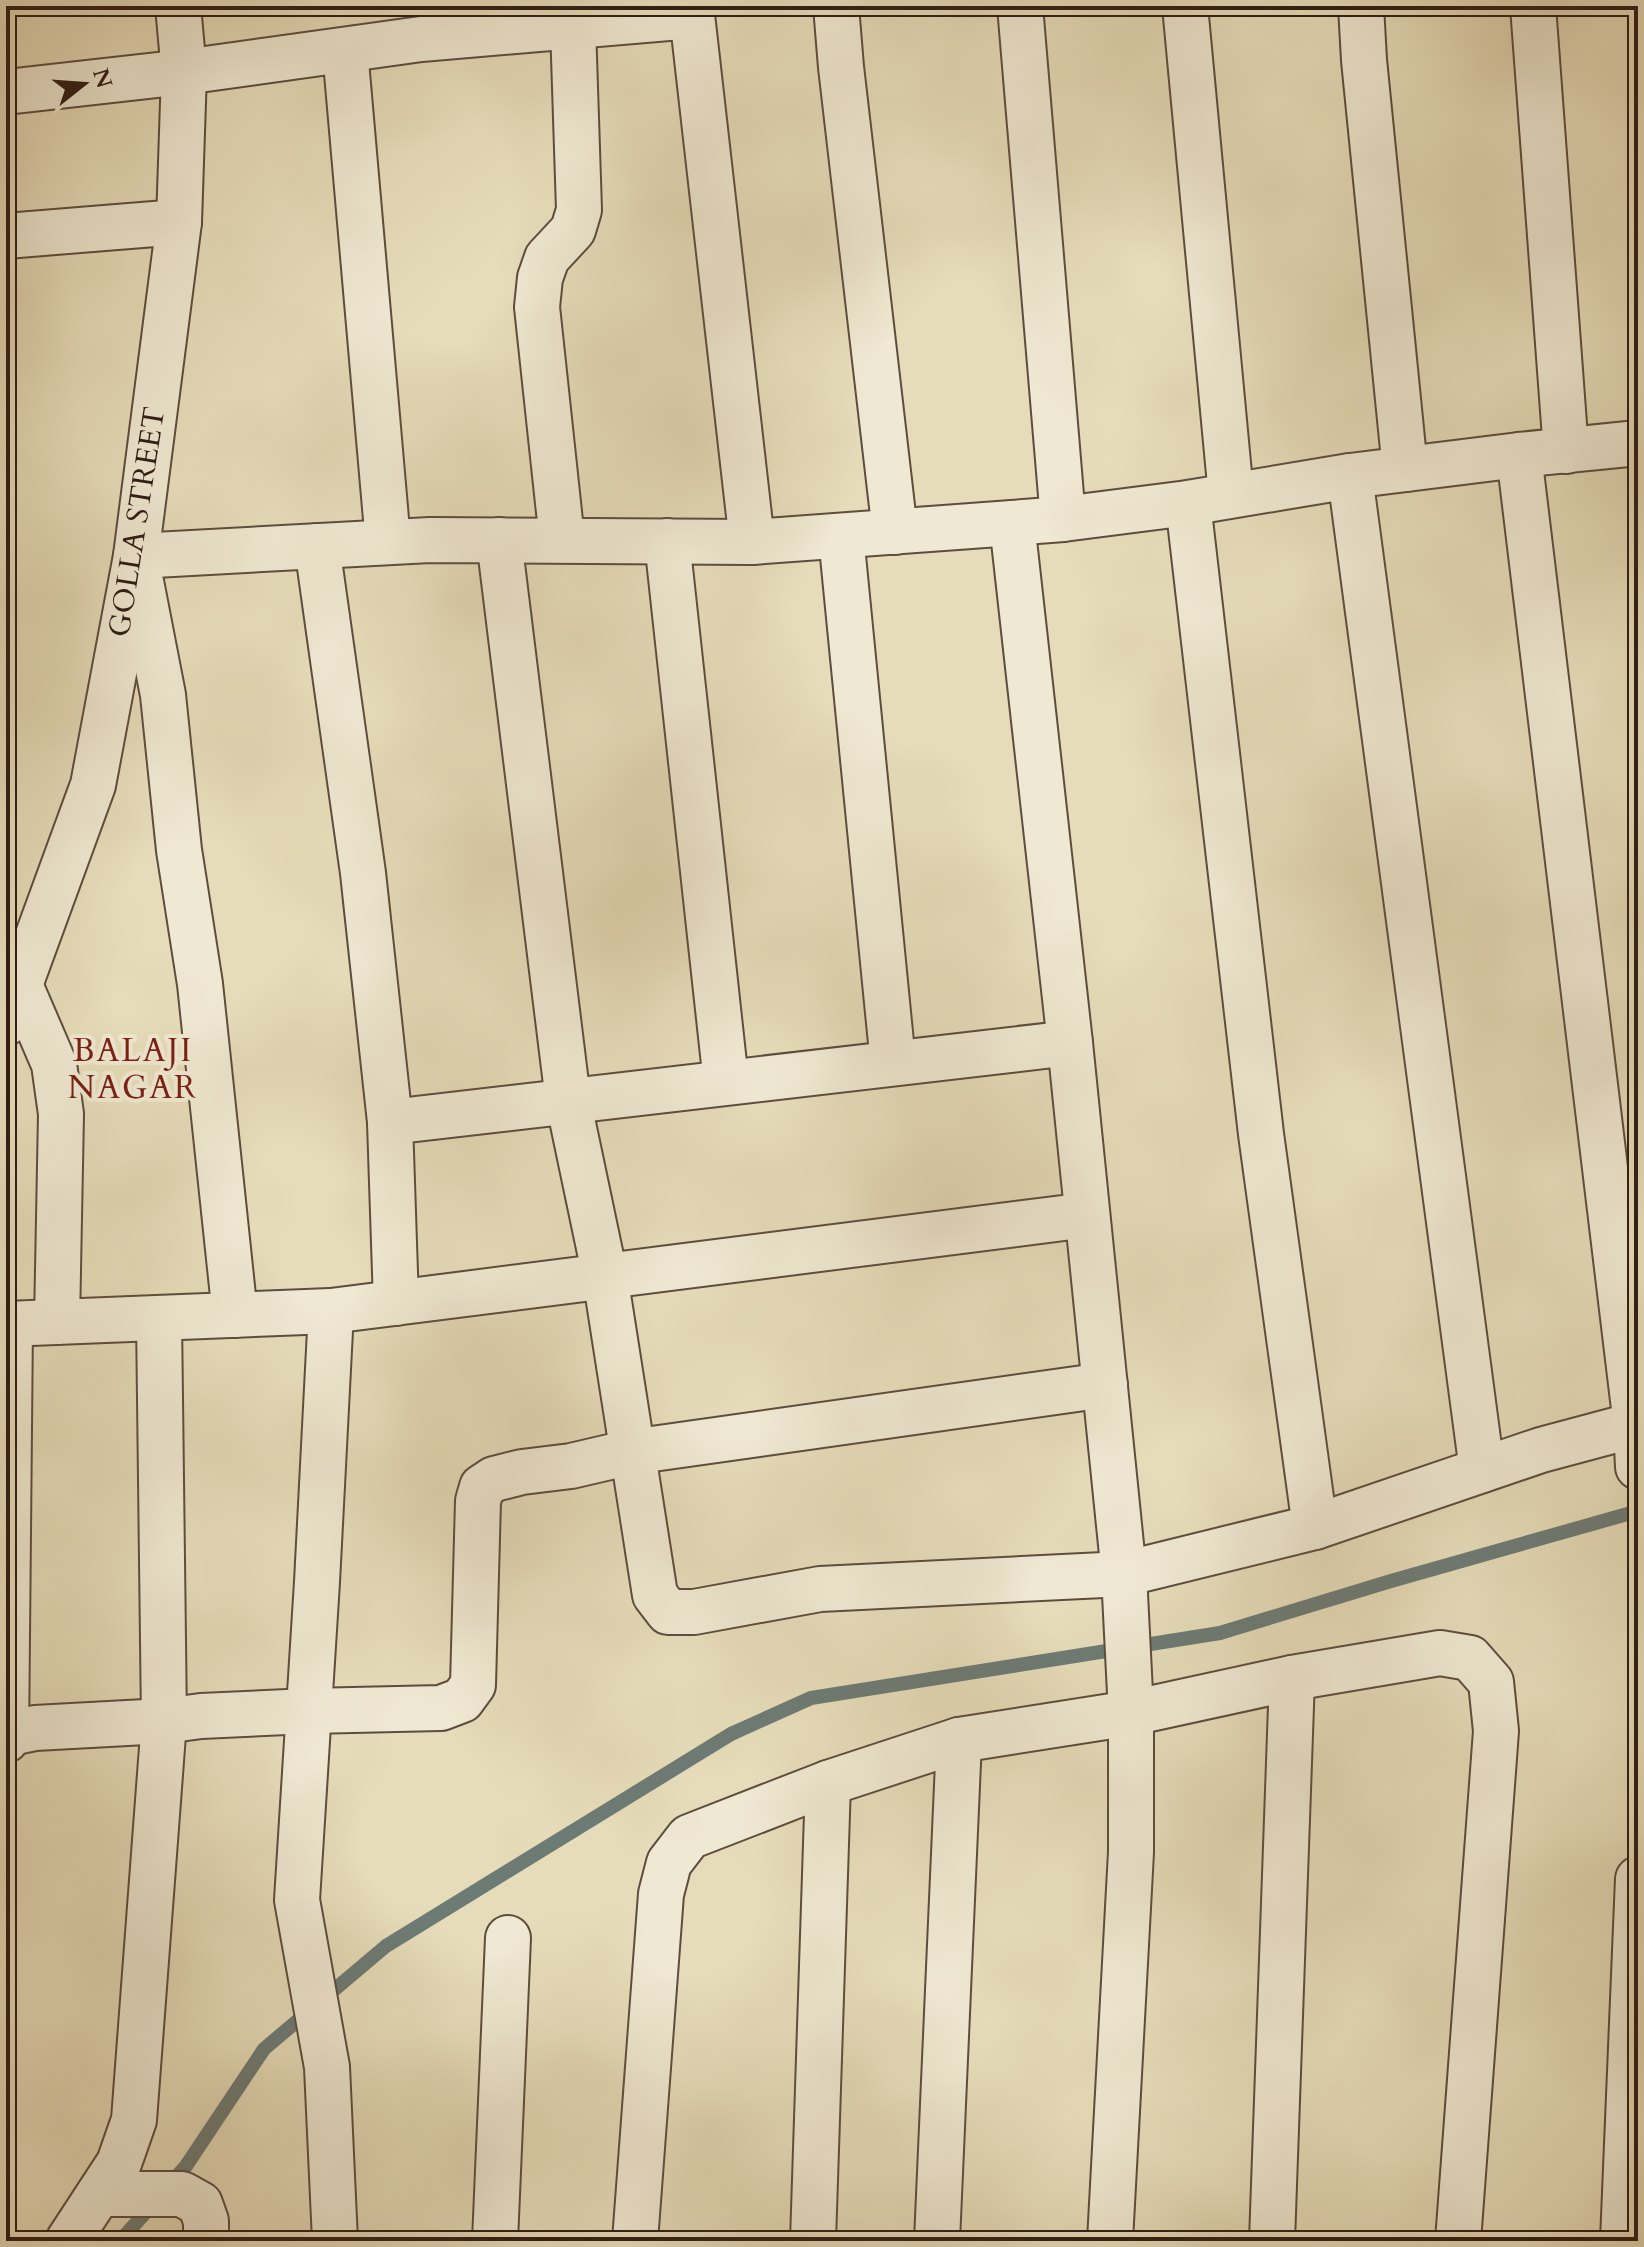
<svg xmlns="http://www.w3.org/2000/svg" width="1644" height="2247" viewBox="0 0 1644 2247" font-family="Cardo,serif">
<rect width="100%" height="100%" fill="#e6dcb9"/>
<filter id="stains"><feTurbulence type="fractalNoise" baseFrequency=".0025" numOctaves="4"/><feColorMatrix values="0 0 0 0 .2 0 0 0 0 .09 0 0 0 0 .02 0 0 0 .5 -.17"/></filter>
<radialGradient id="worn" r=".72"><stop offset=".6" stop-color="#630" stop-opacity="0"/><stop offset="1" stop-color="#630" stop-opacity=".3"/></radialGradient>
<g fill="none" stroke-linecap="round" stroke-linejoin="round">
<g stroke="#6d7b75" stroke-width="14">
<polyline points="169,2185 186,2166 264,2049 386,1946 731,1734 811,1698 1220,1633 1391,1581 1638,1511"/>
<polyline points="120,2241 153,2204"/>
</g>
<g stroke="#5d4d3f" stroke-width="48">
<g id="minor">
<polyline points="691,6 752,542"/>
<polyline points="836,6 841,67 895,532"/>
<polyline points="1020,6 1063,519"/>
<polyline points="1185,6 1231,495"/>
<polyline points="1361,6 1364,60 1405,469"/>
<polyline points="1533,6 1566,451"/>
<polyline points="345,50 388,542"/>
<polyline points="6,92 184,72 421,39 692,16"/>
<polyline points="6,236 179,222"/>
<polyline points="1519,455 1636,1425 1638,1467"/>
<polyline points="1350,476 1482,1470"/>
<polyline points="1188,503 1261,1134 1315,1527"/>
<polyline points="1012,523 1070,1043 1124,1574 1131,1713 1131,1852 1110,2241"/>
<polyline points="841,536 893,1063"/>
<polyline points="499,540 568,1100 605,1276 655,1595 668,1612 694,1612 820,1589 1124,1574 1315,1527 1541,1450 1638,1424"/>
<polyline points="562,540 537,307 540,278 547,258 573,230 579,210 573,26"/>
<polyline points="667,541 726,1082"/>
<polyline points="317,546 363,873 390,1122 396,1303"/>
<polyline points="20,985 54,1064 61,1114 57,1322"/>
<polyline points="6,1023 93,785 136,556 179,222 184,72 178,6"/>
<polyline points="390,1122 1070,1043"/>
<polyline points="331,1311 317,1582 297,1900 327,2067 335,2241"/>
<polyline points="235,1315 200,984 179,850 163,695 136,556 430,540 752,542 1012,523 1063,519 1188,503 1350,476 1519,455 1638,443"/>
<polyline points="6,1324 331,1311 1087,1215"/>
<polyline points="6,1734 35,1728 164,1721 201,1716 309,1711 441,1708 462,1700 473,1685 478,1501 482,1487 494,1479 522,1472 571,1466 631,1452 1105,1385"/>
<polyline points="6,1740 10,1324"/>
<polyline points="99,2194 182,2194 200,2204 206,2221 206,2241"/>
<polyline points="68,2241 119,2163 134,2120 164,1721 159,1318"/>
<polyline points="495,2241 508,1938"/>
<polyline points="635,2241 661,1894 669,1863 689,1837 828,1783 959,1740 1131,1713 1292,1678 1440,1653 1470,1658 1491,1682 1496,1731 1458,2241"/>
<polyline points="813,2241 828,1783"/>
<polyline points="937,2241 959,1740"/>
<polyline points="1272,2241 1292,1678"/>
<polyline points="1623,2241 1638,1879"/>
</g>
</g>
<use href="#minor" stroke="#efe8d2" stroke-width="44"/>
</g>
<g text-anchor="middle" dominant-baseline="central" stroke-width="8" stroke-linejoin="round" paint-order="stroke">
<g font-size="30" fill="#2f1d16" stroke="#efe8d2">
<text transform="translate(137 522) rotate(-81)">GOLLA STREET</text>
</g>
<g font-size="32" letter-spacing="2" fill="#7a1f14" stroke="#efe8d2">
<text x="133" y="1051">BALAJI<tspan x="133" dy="37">NAGAR</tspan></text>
</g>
</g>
<rect width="1644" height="2247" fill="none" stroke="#e6dcb9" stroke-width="32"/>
<rect x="8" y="8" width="1628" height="2231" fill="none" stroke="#2f1d16" stroke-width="4"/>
<rect x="16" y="16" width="1612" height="2215" fill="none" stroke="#2f1d16" stroke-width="2"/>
<g transform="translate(84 84) rotate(73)" stroke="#efe8d2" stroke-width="6" paint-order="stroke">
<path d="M0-6L14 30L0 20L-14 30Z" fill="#2f1d16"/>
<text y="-12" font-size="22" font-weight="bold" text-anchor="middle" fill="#2f1d16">N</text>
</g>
<rect width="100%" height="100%" filter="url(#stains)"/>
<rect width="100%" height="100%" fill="url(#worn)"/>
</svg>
